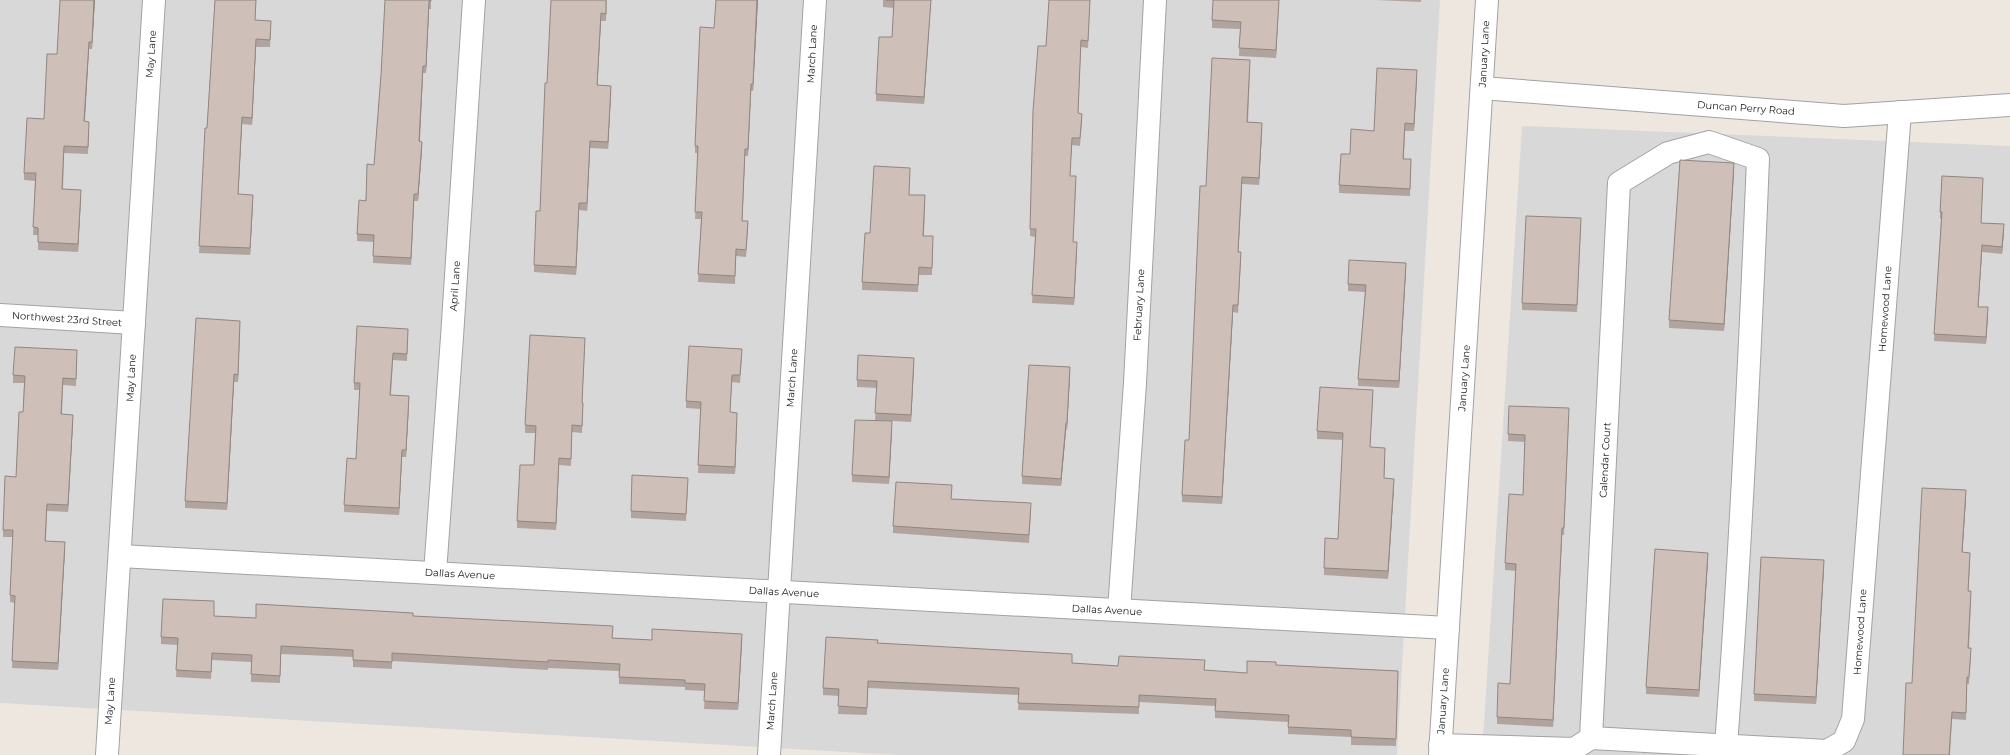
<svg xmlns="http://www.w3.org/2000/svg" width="2010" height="755" viewBox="0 0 2010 755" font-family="Montserrat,sans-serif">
<rect width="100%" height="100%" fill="#eee7df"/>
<g fill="#d9d8d8">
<polygon points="0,0 1440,0 1397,755 897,755 0,703"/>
<polygon points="1522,126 2010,146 2010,755 1482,755"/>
</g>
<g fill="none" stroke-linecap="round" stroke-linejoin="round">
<g stroke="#a2a2a2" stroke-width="24">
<g id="minor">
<polyline points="1482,88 1844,116 2010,105"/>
<polyline points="0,315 134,323"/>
<polyline points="120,556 1448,628"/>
<polyline points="435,573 452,337 474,0"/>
<polyline points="1119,610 1135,383 1155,0"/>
<path d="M1591 738 1619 183 1668 153 1709 142 1758 159C1750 354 1741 550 1726 745"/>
<polyline points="1440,745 1574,749 1591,738 1827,751 1844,741 1853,719 1900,112"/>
<polyline points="107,755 154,0"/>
<polyline points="769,755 815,0"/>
<polyline points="1440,755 1487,0"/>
</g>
</g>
<use href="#minor" stroke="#fff" stroke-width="22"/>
</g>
<g fill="#b1a49e">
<polygon points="95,0 92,49 89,49 85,121 89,129 88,154 64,153 63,189 81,197 78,252 38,250 38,235 33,235 35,181 24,180 24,173 44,119 57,54"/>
<polygon points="215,0 256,0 255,20 271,28 270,47 256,47 252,125 242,124 238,194 253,202 250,255 199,253"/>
<polygon points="385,0 431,0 431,9 429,9 426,73 423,73 420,141 422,149 418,201 414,201 411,265 373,263 373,242 357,241 357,234 374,165 381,75"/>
<polygon points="607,0 606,21 601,21 597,85 611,93 608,149 590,148 587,211 579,210 576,275 534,272 534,265 540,211 547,83"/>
<polygon points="758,0 753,91 751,91 748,156 745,156 742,221 748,229 746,257 736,256 735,284 698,282 701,219 695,219 698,153 695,153 695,146 714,28"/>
<polygon points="883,0 931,0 924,104 876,101 876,94 892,37 894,8 883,7"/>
<polygon points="1049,0 1090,0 1088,48 1081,47 1078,113 1082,121 1080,146 1072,145 1070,176 1076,183 1073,242 1077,249 1074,305 1032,303 1035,237 1030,236 1030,229 1046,46"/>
<polygon points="1279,0 1276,58 1239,56 1240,29 1212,28 1212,20"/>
<polygon points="1376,0 1421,0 1421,2"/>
<polygon points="1250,67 1248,122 1262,130 1259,185 1242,184 1238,252 1241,260 1238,313 1233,312 1222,504 1182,502 1182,495 1189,440 1206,186"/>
<polygon points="1417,77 1414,131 1405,131 1404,159 1411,166 1410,196 1339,193 1339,185 1350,154 1374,131"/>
<polygon points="1734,171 1724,331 1669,328 1669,320"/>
<polygon points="910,175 909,195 925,203 924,236 933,244 932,275 919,275 918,292 862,290 862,282 870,233"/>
<polygon points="1983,186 1981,223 2004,231 2002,254 1982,252 1978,307 1988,315 1986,344 1934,341 1941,219 1940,219 1940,212"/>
<polygon points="1581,225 1577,312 1522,310 1522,303"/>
<polygon points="1406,270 1399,388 1358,386 1358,379 1365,292 1348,291 1348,284"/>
<polygon points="240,328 238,382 234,382 227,510 185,508 185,501"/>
<polygon points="408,336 407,361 393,360 391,395 409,403 406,457 402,457 399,515 344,512 344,505 356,459 360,390 354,390 354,383"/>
<polygon points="585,345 582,403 583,411 582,433 572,432 571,466 559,465 556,530 517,528 517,521 534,465 535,433 525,433 525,425"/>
<polygon points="742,356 740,383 732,382 730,412 737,420 735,474 698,473 701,409 686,408 686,401"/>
<polygon points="77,357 76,386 63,385 62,414 73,422 68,512 47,511 46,541 65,549 58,670 12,668 15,603 10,602 10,595 13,537 3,537 3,530 16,477 23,412 24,383 13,383 13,375"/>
<polygon points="914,365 911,422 875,420 877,388 857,387 857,380"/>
<polygon points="1070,374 1067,430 1066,430 1061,486 1022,484 1022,476"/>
<polygon points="1373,397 1370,447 1385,455 1384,478 1394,486 1388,579 1324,575 1324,568 1338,539 1343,440 1317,439 1317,431"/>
<polygon points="1569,415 1564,535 1562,535 1553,727 1497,724 1497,717 1510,684 1516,571 1505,570 1505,563 1523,495 1525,442 1508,441 1508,434"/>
<polygon points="892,429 889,484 852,482 852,475"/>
<polygon points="688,485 686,521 631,518 631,511"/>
<polygon points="1966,498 1962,552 1970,560 1968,591 1971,599 1969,648 1971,655 1969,684 1967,684 1966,720 1952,719 1950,755 1903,755 1912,683"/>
<polygon points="952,499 1031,510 1029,543 893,533 893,526"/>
<polygon points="1708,560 1699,697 1646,694 1646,687"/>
<polygon points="1824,567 1816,704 1754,701 1754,694"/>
<polygon points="214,616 256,618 413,616 613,638 652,640 742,641 738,710 704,709 705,691 685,690 685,687 619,684 619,671 548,668 548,670 392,661 392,669 353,667 353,657 281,654 280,683 251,682 251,662 212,660 211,679 176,677 178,645 161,644 161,637"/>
<polygon points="877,643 1072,663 1247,673 1276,665 1398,671 1396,746 1351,745 1351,737 1288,734 1288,722 1215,718 1215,706 1139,702 1139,714 1018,710 1019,695 868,688 867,715 838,714 839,696 823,695 823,688"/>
</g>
<g fill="#908681">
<polygon points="94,0 95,0 92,49 92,42"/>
<polygon points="757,0 758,0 753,91 753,84"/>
<polygon points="931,0 924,104 924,97"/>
<polygon points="1279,0 1276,58 1276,50"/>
<polygon points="429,1 429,9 426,73 426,66"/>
<polygon points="601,13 601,21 597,93 597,85"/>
<polygon points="256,39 256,47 252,125 252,118"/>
<polygon points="89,42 89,49 84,129 84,121"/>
<polygon points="423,66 423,73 419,149 419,141"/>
<polygon points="1417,70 1417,77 1414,131 1414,124"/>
<polygon points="751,84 751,91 748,156 748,149"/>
<polygon points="611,86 611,93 608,149 608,142"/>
<polygon points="242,117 242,124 238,201 238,194"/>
<polygon points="1262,123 1262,130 1259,185 1259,178"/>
<polygon points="590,141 590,148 587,211 587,203"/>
<polygon points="422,142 422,149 418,201 418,194"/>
<polygon points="745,149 745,156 742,228 742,221"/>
<polygon points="1734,163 1734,171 1724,331 1724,324"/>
<polygon points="1242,177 1242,184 1238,260 1238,252"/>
<polygon points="81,190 81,197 78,252 78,244"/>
<polygon points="414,194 414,201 411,265 411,258"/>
<polygon points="253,195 253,202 250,255 250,248"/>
<polygon points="579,203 579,210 576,275 576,267"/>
<polygon points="2004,224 2004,231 2002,254 2002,247"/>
<polygon points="1077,242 1077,249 1074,305 1074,298"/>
<polygon points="1982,245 1982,252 1978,314 1978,307"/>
<polygon points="1406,263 1406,270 1399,388 1399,381"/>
<polygon points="1233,305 1233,312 1222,504 1222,497"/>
<polygon points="1988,307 1988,315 1986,344 1986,337"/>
<polygon points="240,321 240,328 238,382 238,375"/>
<polygon points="914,358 914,365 911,422 911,415"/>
<polygon points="1070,367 1070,374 1067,430 1067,423"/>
<polygon points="234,374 234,382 227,510 227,503"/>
<polygon points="409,396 409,403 406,457 406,450"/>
<polygon points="737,413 737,420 735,474 735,467"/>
<polygon points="73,415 73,422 68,512 68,505"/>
<polygon points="892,421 892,429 889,484 889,477"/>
<polygon points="1066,423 1066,430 1061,486 1061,479"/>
<polygon points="402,450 402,457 399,515 399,508"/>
<polygon points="559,458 559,465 556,530 556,523"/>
<polygon points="1394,479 1394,486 1388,579 1388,571"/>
<polygon points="1966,490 1966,498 1962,560 1962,552"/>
<polygon points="1562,528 1562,535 1553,727 1553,720"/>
<polygon points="65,542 65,549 58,670 58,663"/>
<polygon points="1708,553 1708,560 1699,697 1699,690"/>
<polygon points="1970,553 1970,560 1968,598 1968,591"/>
<polygon points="1824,560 1824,567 1816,704 1816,697"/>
<polygon points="742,634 742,641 738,710 738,703"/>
</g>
<g fill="#cebfb8" stroke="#908681">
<polygon points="60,0 94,0 92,42 89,42 84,121 89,122 88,147 64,146 62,189 81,190 78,244 38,242 38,228 33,227 36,173 24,173 27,118 44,119 47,54 57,54"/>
<polygon points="215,0 256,0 255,20 271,21 270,40 256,39 252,118 242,117 238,194 253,195 250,248 199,246 205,128 207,128"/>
<polygon points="385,0 431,0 431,1 429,1 426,66 423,66 419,141 422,142 418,194 414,194 411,258 373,256 374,235 357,234 359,200 366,201 367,164 374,165 381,75"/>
<polygon points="551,0 606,0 606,14 601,13 597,85 611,86 608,142 590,141 587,203 579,203 576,267 534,265 536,211 540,211 545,83 547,83"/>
<polygon points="716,0 757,0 753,84 751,84 748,149 745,149 742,221 748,221 746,250 736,249 735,276 698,274 702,212 695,212 698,146 695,146 700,27 714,28"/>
<polygon points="886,0 931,0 924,97 876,94 879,37 892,37 894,0"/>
<polygon points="1049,0 1090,0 1088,41 1081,40 1078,113 1082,114 1080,138 1072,138 1070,176 1076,176 1073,242 1077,242 1074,298 1032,295 1036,229 1030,229 1033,111 1038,46 1046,46"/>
<polygon points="1213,0 1279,0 1276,50 1239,48 1241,22 1212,20"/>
<polygon points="1212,58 1250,60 1247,122 1262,123 1259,178 1242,177 1238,252 1241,252 1238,305 1233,305 1222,497 1182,495 1185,440 1189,440 1200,186 1206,186"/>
<polygon points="1377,68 1417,70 1414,124 1405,123 1403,159 1411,159 1410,189 1339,185 1341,154 1350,154 1351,129 1374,131"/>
<polygon points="1680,160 1734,163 1724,324 1669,320"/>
<polygon points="874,166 910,168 909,195 925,195 923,236 933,236 932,268 919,267 918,285 862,282 865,233 870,233"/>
<polygon points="1942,176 1983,178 1981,223 2004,224 2002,247 1982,245 1978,307 1988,307 1986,337 1934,334 1942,212 1940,212"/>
<polygon points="1526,216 1581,218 1577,305 1522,303"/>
<polygon points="1349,260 1406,263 1399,381 1358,379 1366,285 1348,284"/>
<polygon points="196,318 240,321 238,375 234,374 227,503 185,501"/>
<polygon points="357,326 408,329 407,354 393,353 390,395 409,396 406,450 402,450 399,508 344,505 347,458 356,459 360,383 354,383"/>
<polygon points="530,335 585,338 582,403 583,403 582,426 572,425 571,459 559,458 556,523 517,521 520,465 534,465 536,426 525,425"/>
<polygon points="689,346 742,349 740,375 732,375 730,412 737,413 735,467 698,465 701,402 686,401"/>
<polygon points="15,347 77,350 76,379 63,378 61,414 73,415 68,505 47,504 45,541 65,542 58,663 12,661 15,596 10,595 13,530 3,530 5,476 16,477 19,412 23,412 25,376 13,375"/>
<polygon points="858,355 914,358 911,415 875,413 877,381 857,380"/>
<polygon points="1029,365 1070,367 1067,423 1066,423 1061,479 1022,476"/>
<polygon points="1320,387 1373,390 1370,447 1385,448 1384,478 1394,479 1388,571 1324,568 1325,538 1338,539 1343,433 1317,431"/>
<polygon points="1509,406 1569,408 1564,528 1562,528 1553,720 1497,717 1498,683 1510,684 1516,564 1505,563 1509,494 1523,495 1525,435 1508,434"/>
<polygon points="855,420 892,421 889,477 852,475"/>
<polygon points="632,475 688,478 686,514 631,511"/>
<polygon points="896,482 952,485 951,499 1031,503 1029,535 893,526"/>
<polygon points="1922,488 1966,490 1962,552 1970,553 1968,591 1971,591 1968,648 1971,648 1969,677 1967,677 1966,713 1952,712 1949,755 1903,755 1906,683 1912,683"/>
<polygon points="1655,549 1708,553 1699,690 1646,687"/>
<polygon points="1761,557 1824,560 1816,697 1754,694"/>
<polygon points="163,599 214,601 214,616 256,618 256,604 413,613 413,616 613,626 612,638 652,640 652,629 742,634 738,703 704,701 705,684 685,683 685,680 619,677 620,664 548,660 548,662 392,653 392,662 353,660 353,650 281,646 280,676 251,674 252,655 212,653 211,672 176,670 178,638 161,637"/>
<polygon points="826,637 878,640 877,643 1072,654 1072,663 1118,666 1119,656 1205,660 1204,670 1247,673 1247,661 1276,662 1276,665 1398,671 1396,739 1351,737 1351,730 1288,727 1289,715 1215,711 1216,699 1139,695 1139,707 1018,703 1019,688 868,681 867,708 838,706 839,689 823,688"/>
</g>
<g text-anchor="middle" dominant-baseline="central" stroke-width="3" stroke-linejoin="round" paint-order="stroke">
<g font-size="10" fill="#1b1b1b" stroke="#fff">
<text transform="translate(151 54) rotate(-86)">May Lane</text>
<text transform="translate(812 54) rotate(-87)">March Lane</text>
<text transform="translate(1484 54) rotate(-87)">January Lane</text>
<text transform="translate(1746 108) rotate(4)">Duncan Perry Road</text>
<text transform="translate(455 286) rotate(-86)">April Lane</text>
<text transform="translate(1139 305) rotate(-87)">February Lane</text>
<text transform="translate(1885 309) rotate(-86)">Homewood Lane</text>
<text transform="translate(67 319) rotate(4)">Northwest 23rd Street</text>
<text transform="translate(131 378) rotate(-87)">May Lane</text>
<text transform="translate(792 378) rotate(-86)">March Lane</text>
<text transform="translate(1464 378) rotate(-86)">January Lane</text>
<text transform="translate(1605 460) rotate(-87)">Calendar Court</text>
<text transform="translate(460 574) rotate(3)">Dallas Avenue</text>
<text transform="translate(784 592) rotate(3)">Dallas Avenue</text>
<text transform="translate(1107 610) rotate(3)">Dallas Avenue</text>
<text transform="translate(1860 632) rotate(-86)">Homewood Lane</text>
<text transform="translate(110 701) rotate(-86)">May Lane</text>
<text transform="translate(772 701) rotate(-86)">March Lane</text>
<text transform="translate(1443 701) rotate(-86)">January Lane</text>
</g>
</g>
</svg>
